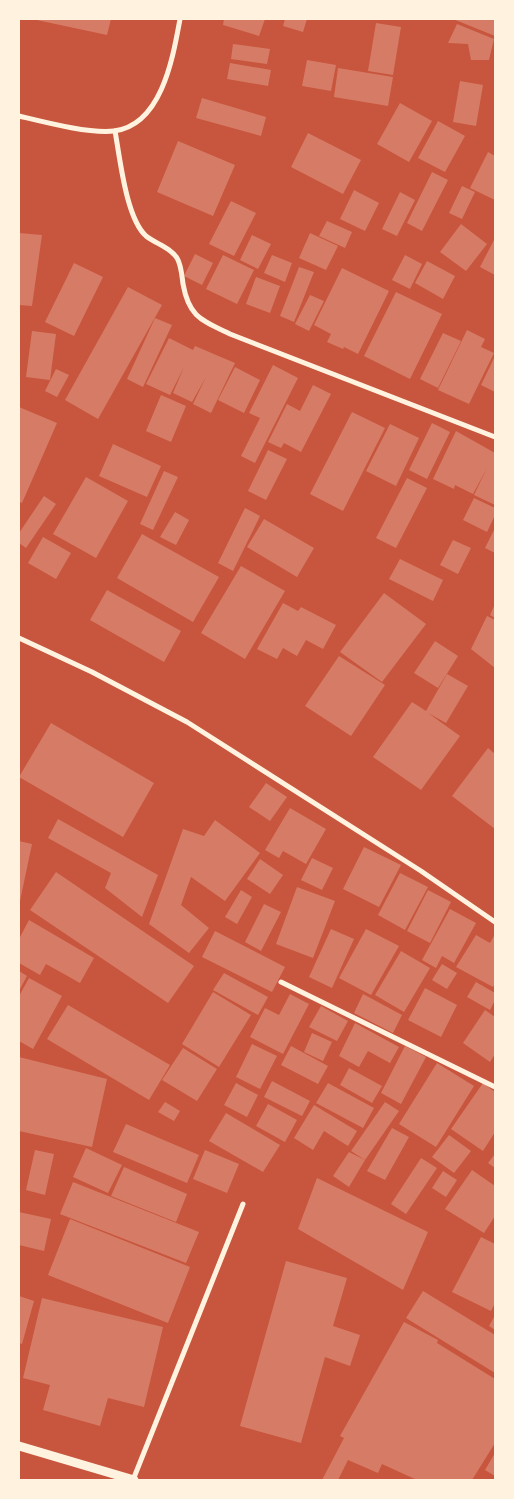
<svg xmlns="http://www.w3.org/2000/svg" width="514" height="1499" viewBox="0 0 514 1499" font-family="Inter,sans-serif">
<rect width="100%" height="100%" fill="#c8553d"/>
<g fill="#d67c66">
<polygon points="32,19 111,19 107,35"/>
<polygon points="224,19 265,19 259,36 223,25"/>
<polygon points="285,19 307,19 303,32 283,26"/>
<polygon points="453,19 495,19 495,36"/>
<polygon points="376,23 401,27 393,75 368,71"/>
<polygon points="457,24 494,39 489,60 471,60 468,44 448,43"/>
<polygon points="233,44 270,49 267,64 231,59"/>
<polygon points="307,60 336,65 331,91 302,86"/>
<polygon points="230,63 271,70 268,86 227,79"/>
<polygon points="338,68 393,77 388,106 334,97"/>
<polygon points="460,81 483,85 476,126 453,122"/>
<polygon points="202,98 266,117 261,136 196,118"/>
<polygon points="400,103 432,121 409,162 377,144"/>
<polygon points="438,121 465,136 445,172 418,158"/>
<polygon points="308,133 361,160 343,194 291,167"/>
<polygon points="178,141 235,165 213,216 157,192"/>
<polygon points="488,152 495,156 495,200 470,188"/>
<polygon points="432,172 448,180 422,231 407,223"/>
<polygon points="462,186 475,192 462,219 449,213"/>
<polygon points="354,190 379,203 365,231 340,219"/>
<polygon points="400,192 415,200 397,236 382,229"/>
<polygon points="231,201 256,213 234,256 209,244"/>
<polygon points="327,221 352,232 345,248 319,236"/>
<polygon points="461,224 487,244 466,271 440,252"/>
<polygon points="19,233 42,235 32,306 19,305"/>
<polygon points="310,233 338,246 326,270 299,258"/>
<polygon points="252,235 271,244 258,269 240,260"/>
<polygon points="495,238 495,275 480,267"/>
<polygon points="195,254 213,263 202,285 184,276"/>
<polygon points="223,255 254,270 237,304 206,289"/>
<polygon points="272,255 292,263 285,282 264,273"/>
<polygon points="405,255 422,264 410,289 392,280"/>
<polygon points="427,261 455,276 443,299 415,283"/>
<polygon points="74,263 103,277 74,336 45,322"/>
<polygon points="299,267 314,272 294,322 280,316"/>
<polygon points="342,268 389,291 358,354 344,347 343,349 327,342 331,334 314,325"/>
<polygon points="256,277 280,286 270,313 246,304"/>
<polygon points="128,287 162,305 98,419 65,400"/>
<polygon points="396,292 442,314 410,379 364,356"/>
<polygon points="310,295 324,301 309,331 295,324"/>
<polygon points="155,318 172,325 143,387 127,379"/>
<polygon points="467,330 485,339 481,347 494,353 469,404 438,390"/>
<polygon points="32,331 56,334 50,380 26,377"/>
<polygon points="443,333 461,341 438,388 420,379"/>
<polygon points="169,338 193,350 195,346 235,363 211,413 193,404 206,377 192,402 173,393 184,367 170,395 146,384"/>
<polygon points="495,356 495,392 481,385"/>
<polygon points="273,365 298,378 255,463 241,456 260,418 249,413"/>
<polygon points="235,367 260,380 244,413 218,400"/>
<polygon points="56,369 69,375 57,397 45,391"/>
<polygon points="313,385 331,394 301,452 284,443 281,448 268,442 287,404 300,411"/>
<polygon points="161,395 186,406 171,442 146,431"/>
<polygon points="19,407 57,423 22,503 19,502"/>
<polygon points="352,412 385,428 343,511 310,494"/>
<polygon points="432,423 450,432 427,479 409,470"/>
<polygon points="390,424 419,438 396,486 366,471"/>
<polygon points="456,431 495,453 495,505 474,495 487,468 473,494 455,485 454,489 433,479"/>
<polygon points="113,444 161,466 147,497 99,476"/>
<polygon points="268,450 287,459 266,500 248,491"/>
<polygon points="164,471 178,477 153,530 140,524"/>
<polygon points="86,477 128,501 96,558 53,534"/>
<polygon points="407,478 427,488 396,548 376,538"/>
<polygon points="44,496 56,504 26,548 19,543 19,533"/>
<polygon points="474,498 495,508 495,515 487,532 463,520"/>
<polygon points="245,508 260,516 233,571 218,563"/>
<polygon points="175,512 189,520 176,545 160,537"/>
<polygon points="264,519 314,548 297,577 247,547"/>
<polygon points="495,528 495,553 485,548"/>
<polygon points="142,534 219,577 193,622 117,578"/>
<polygon points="43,537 71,553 56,579 28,563"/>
<polygon points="453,540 471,548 458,574 440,565"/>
<polygon points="400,559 443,580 433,601 389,579"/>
<polygon points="241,566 285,591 245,659 201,633"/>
<polygon points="107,590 181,631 164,662 90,620"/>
<polygon points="384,593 426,624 382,682 340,652"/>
<polygon points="283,603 298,611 301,607 336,625 323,649 306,640 297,656 283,648 277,659 257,649"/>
<polygon points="495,604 495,618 490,615"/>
<polygon points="487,616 495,620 495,668 471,649"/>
<polygon points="435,641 458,656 438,688 414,673"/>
<polygon points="339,656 385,685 351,736 305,706"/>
<polygon points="447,674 468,686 446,723 428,713 460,736 421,790 373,757 412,702 426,711"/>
<polygon points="51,723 154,783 123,837 19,777"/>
<polygon points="488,748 495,754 495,829 452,796"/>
<polygon points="266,783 287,797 270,821 249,807"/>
<polygon points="290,808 326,829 306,864 283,851 279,858 265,850"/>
<polygon points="58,819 158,875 142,917 105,888 111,873 48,838"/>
<polygon points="215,820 260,853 225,901 191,877 181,905 209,928 189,953 149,924 183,829 204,836"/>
<polygon points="19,841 32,844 20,901 19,901"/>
<polygon points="364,847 401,865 379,907 343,889"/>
<polygon points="312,858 333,868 322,890 301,880"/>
<polygon points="260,859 283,875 270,894 247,879"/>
<polygon points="56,872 194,966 168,1003 30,910"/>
<polygon points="400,873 428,887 405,930 378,915"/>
<polygon points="297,887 335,901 313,958 276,944"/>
<polygon points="241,890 252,897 237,924 225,917"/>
<polygon points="428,890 451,902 430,943 407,931"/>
<polygon points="264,904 281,912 261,951 245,942"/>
<polygon points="450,909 476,923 454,963 442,956 436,968 422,960"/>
<polygon points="29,920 94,958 80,983 46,964 40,975 19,963 19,939"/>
<polygon points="331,929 354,939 332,988 309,977"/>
<polygon points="366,929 399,946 371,995 339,978"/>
<polygon points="215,931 285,967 272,992 202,957"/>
<polygon points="495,934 495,983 493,987 456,967 476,935 490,943"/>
<polygon points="401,951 430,968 404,1012 375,995"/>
<polygon points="442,964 457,973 447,989 432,980"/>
<polygon points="19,971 27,976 19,991"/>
<polygon points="224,973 268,997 258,1015 213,990"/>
<polygon points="29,978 62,996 33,1049 19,1041 19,996"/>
<polygon points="476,982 495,993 495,1000 490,1010 467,997"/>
<polygon points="425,988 457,1005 441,1037 408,1020"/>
<polygon points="213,992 251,1015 219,1067 182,1044"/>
<polygon points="290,994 309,1004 283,1054 250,1037 265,1008 279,1015"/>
<polygon points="363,994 402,1015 393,1033 354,1013"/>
<polygon points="68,1005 170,1065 149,1100 47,1039"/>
<polygon points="321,1006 348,1021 337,1041 309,1027"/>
<polygon points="485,1010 495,1017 495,1054 490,1062 463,1043"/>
<polygon points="355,1023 399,1047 390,1063 368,1051 359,1067 339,1056"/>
<polygon points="312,1033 332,1042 323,1061 304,1052"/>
<polygon points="252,1044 277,1056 260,1089 236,1077"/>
<polygon points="291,1046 328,1066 318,1084 281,1065"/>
<polygon points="405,1046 426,1057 401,1104 381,1093"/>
<polygon points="183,1048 217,1069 197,1101 162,1080"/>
<polygon points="19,1057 107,1079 92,1147 19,1131"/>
<polygon points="437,1063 474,1086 436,1147 399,1124"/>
<polygon points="349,1068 382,1086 372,1103 340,1085"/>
<polygon points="272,1081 310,1101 302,1116 264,1097"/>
<polygon points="236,1083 258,1095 247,1117 224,1105"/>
<polygon points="328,1083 374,1108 363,1128 316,1103"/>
<polygon points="483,1083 495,1092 495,1132 483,1151 451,1129"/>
<polygon points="165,1102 180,1111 174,1121 158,1112"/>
<polygon points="385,1102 399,1111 365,1160 351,1151"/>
<polygon points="268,1104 297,1120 285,1142 256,1126"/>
<polygon points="314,1105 357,1131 348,1146 324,1131 313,1150 294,1138"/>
<polygon points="226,1113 280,1145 263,1172 209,1141"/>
<polygon points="126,1124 199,1155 187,1183 113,1152"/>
<polygon points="392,1128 409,1137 385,1180 367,1171"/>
<polygon points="449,1135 471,1151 454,1173 432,1157"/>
<polygon points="86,1148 122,1165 108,1193 73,1177"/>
<polygon points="35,1150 54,1154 45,1195 26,1190"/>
<polygon points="205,1150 239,1164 227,1193 193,1179"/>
<polygon points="349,1152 365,1160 349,1187 333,1176"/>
<polygon points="495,1154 495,1168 488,1163"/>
<polygon points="421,1158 437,1168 406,1214 391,1204"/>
<polygon points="124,1167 187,1194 176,1222 111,1196"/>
<polygon points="472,1170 495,1186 495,1216 484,1233 445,1209"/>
<polygon points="443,1171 457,1180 446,1197 432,1188"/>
<polygon points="317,1178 428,1232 403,1290 298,1229"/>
<polygon points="73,1182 199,1232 186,1263 60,1214"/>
<polygon points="19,1212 51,1219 44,1251 19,1245"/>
<polygon points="70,1219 190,1267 168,1323 48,1275"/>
<polygon points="481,1237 495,1244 495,1303 491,1311 452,1292"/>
<polygon points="286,1261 347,1278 333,1326 360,1335 350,1366 325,1357 301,1443 240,1426"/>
<polygon points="423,1291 495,1335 495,1373 406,1318"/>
<polygon points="19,1296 34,1301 22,1344 19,1343"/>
<polygon points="42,1298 163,1327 144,1407 108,1398 100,1426 43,1410 50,1385 23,1378"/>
<polygon points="495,1315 495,1330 489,1326"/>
<polygon points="404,1322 438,1340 437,1343 495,1379 495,1443 472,1480 417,1480 382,1464 378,1473 348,1460 338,1480 322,1480 344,1438 340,1436"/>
<polygon points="495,1453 495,1476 485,1470"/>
</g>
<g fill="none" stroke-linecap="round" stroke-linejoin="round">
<g stroke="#fff3e0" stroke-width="5">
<path d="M19 116C44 122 90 134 114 131 162 125 173 57 180 19"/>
<path d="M115 131C120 158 126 218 146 236 156 244 170 247 177 258 181 264 182 276 183 284 189 317 201 320 230 334L495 437"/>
<polyline points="19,638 92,672 187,722 421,871 495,922"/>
<polyline points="281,982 495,1087"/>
<polyline points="133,1480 243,1204"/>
</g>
<polyline stroke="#fff3e0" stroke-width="9" points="19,1446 134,1480"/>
</g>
<rect width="514" height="1499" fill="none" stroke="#fff3e0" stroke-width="40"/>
</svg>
